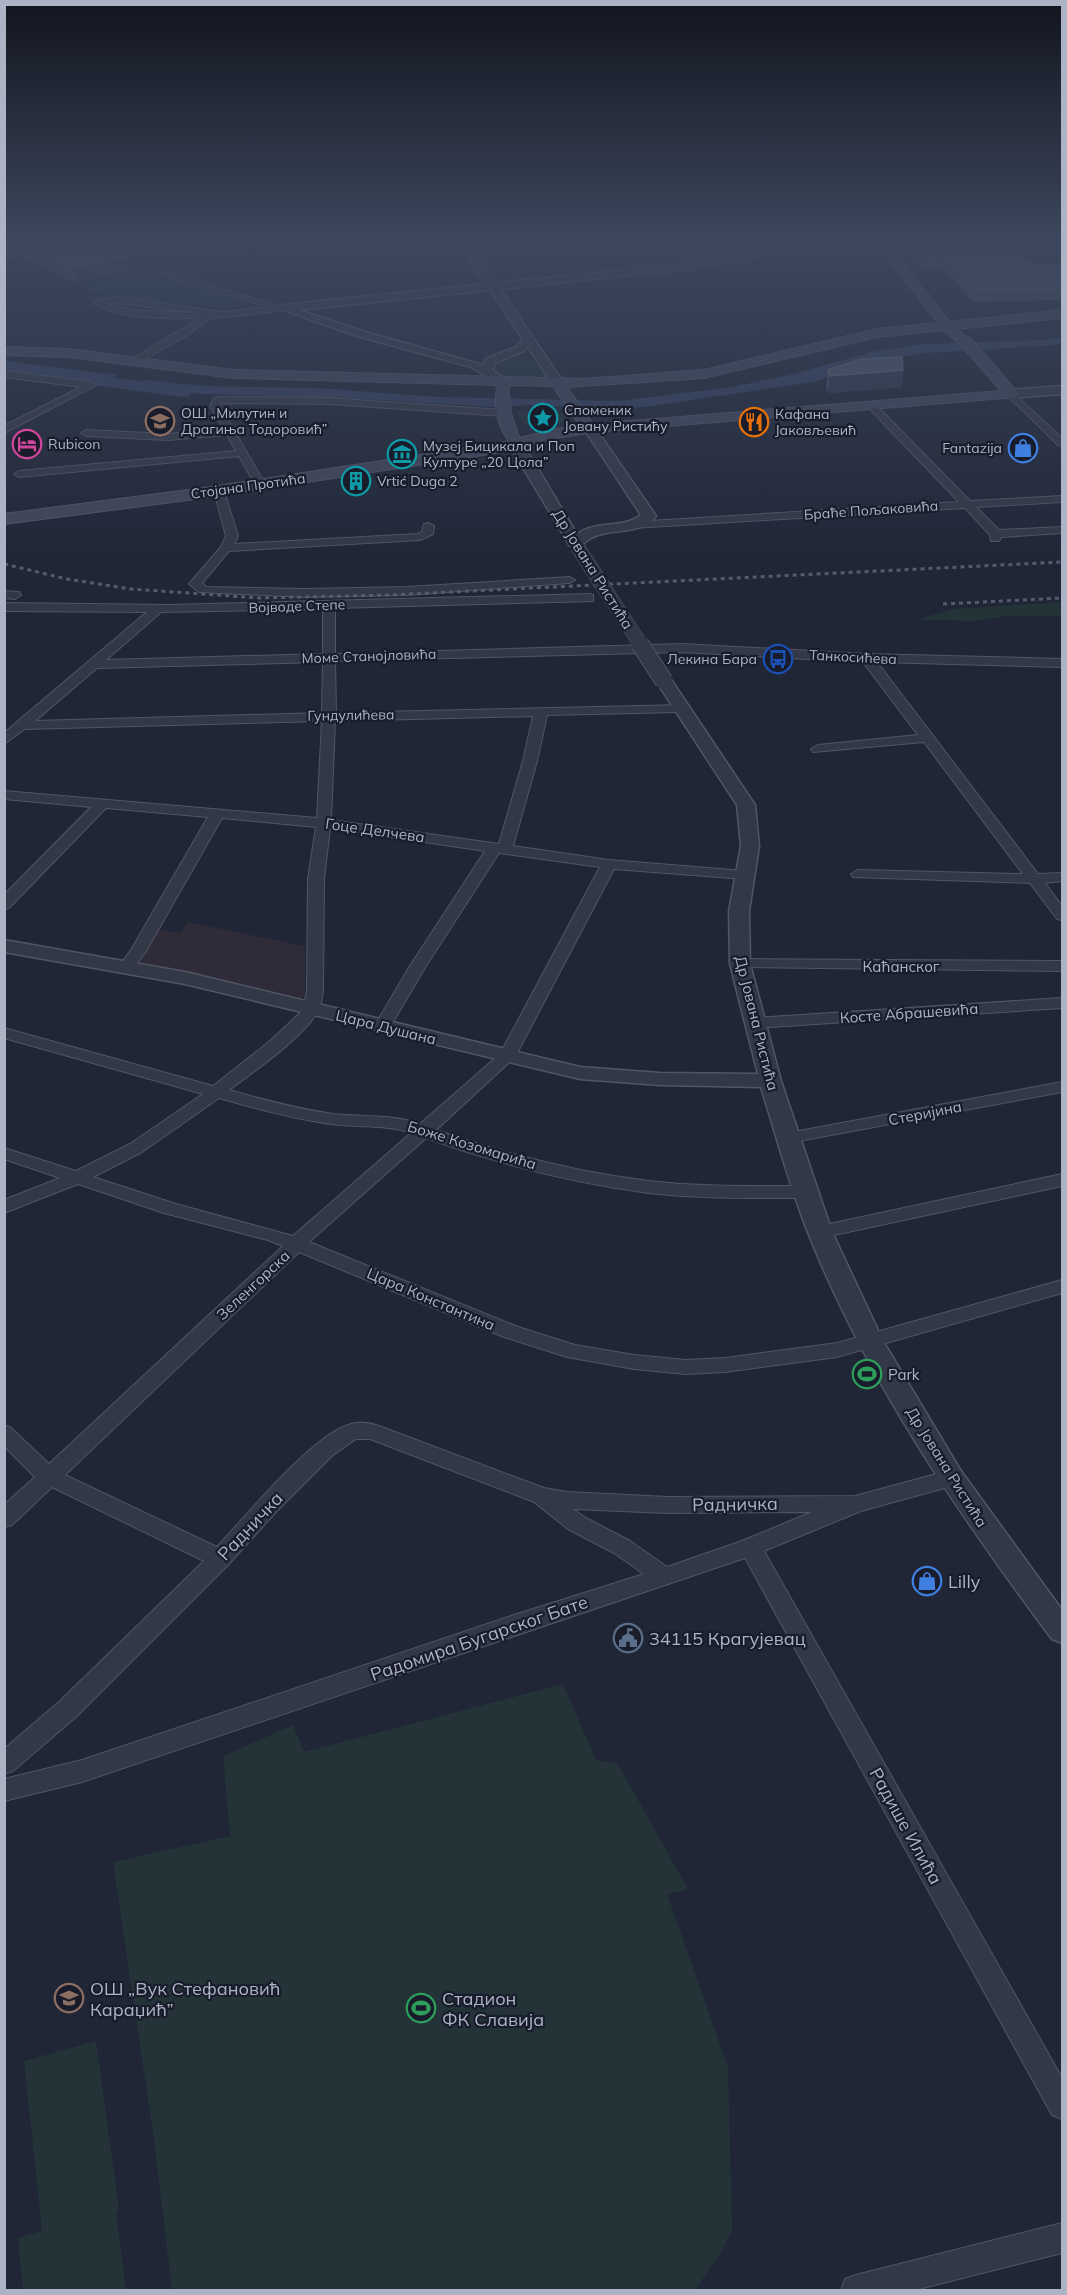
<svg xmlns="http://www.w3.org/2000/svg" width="1067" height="2295" viewBox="0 0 1067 2295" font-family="Mulish,sans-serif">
<rect width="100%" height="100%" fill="#202636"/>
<polygon fill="#2f2b38" points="187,922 305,946 305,995 302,998 138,962 158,930 181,933"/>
<g fill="#233338">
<polygon points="539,239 566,239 573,247 490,252 482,242"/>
<polygon points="294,253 312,262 283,267 264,258"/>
<polygon points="137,273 224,294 246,303 239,307 225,308 156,301 96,293 78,285"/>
<path d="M506 356C524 356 539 356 544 376 527 381 502 380 492 365Z"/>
<polygon points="515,411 561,413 567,422 532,427 525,424"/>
<polygon points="1062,602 1062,616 1007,616 976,621 915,620 954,609"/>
<polygon points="563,1684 596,1760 618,1764 688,1889 667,1894 728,2067 732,2230 721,2252 695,2290 172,2290 153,2133 113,1862 230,1836 223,1756 293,1725 304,1752"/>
<polygon points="96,2041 119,2209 116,2211 126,2290 23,2290 18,2238 42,2231 24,2061"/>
</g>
<g fill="#333e5e">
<polygon points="1062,337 1062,344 1057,345 927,353 896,357 813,382 645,407 605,409 530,405 494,407 347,398 201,394 135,386 147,380 203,386 317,388 438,397 617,401 726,388 790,375 871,352 921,344 1045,340"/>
<polygon points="5,361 117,375 103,382 5,370"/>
</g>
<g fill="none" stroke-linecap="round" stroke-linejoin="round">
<polygon fill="#333e5e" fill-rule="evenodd" points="4,363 183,387 189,388 192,392 189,396 183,397 4,373"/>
<g stroke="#515565" stroke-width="2">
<g id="minor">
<path d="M192 268 195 277 204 284 287 308 283 311 277 309 273 312 211 318 186 336 136 364H130V360L200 318C166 318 124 321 94 304V300L119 297 221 312 269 307 159 275 176 269ZM177 273H186L188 279 172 275ZM119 303 198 313 133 310 106 304Z"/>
<polygon points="4,371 91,382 96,385 4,433 4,426 81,387 4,377"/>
<polygon points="1011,391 1062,438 1062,446 1058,445 1008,396 1006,394"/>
<polygon points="217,397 329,398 504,410 509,413 504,416 329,404 221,403 220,406 265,484 264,486 256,486 239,456 19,477 14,474 19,471 236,451 227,435 168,440 86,436 81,433 86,430 168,434 224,429 210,406 214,398"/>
<polygon points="871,402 874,403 970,501 1062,496 1062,502 976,507 999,530 1062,527 1062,533 1001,537 999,541 991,541 990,535 965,508 633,528 627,525 633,522 959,502 868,407 868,403"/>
<polygon points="219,488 224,491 238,536 234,544 418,534 422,532 424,524 428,523 434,526 433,534 420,540 229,551 202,583 206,587 306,589 407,587 569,577 575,580 569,583 407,595 306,597 199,592 189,584 221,547 226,536 214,491"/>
<polygon points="4,591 19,592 21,595 15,599 4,598"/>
<path d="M589 594 593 595V601L335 608V654L682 644 867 654 1062 659V667L877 662 1038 874 1062 873V881L1045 883 1062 906V920L1057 919 1030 883 853 877 851 874 858 870 1023 874 924 742 813 752 811 749 818 745 918 735 863 662 682 652 335 661 336 713 684 705 686 708 679 712 547 715 537 761 513 846 609 860 745 871 752 875 745 879 614 869 515 1057 436 1130C505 1154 576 1172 649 1181 701 1187 753 1186 805 1186L812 1188 814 1192 812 1196 805 1198C753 1198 700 1199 649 1193 573 1183 498 1164 426 1138L309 1242 518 1327 575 1345 634 1355 686 1360 725 1358 837 1343 1062 1280V1293L837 1357 725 1372 686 1374 634 1369 567 1357 504 1337 299 1252 65 1475 217 1547C245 1517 311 1437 348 1425 357 1421 370 1423 379 1426L544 1488 567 1492 668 1497 855 1496 951 1470 959 1472 962 1478 959 1484 861 1511 764 1551 1062 2078V2119L1052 2115 745 1558 82 1782 4 1801V1779L82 1760 511 1616 644 1574 614 1553 568 1529 534 1502 370 1439H356L333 1455 274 1514 228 1565 77 1716 13 1771 4 1774V1749L59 1702 204 1561 52 1487 12 1525 4 1527V1505L35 1477 4 1446V1425L11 1428 49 1464 283 1246 268 1240 164 1213 78 1184 4 1213V1200L60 1178 4 1159V1148L76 1171 130 1144 203 1094 4 1038V1028L213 1086 269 1042 298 1015 303 1009 307 991 308 879 316 827 222 818 146 951 133 969 127 971 119 966 131 950 208 817 106 808 9 908 4 909V895L91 807 4 799V791L317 818 322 721 25 729 4 744V733L147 612 4 611V603L171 605ZM323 609V654L106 660 161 612ZM323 662 322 713 35 721 97 668ZM533 716 523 761 499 844 331 820 335 721ZM330 828 485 851 410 966 374 1027 382 1032 390 1027 426 966 499 853 600 867 500 1054 420 1124C392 1114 363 1117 333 1114 298 1109 264 1100 229 1090 253 1072 307 1035 319 1009 321 1004 322 997 323 991L324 879ZM219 1098C257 1109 294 1119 332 1124 359 1128 386 1124 411 1133L293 1236 176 1204 93 1177 142 1152ZM573 1509 668 1513 812 1512 742 1541 667 1567 630 1541 584 1517Z"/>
<polygon points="740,959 1062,961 1062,971 734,967 732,964 734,961"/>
<polygon points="1062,998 1062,1008 756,1028 748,1023 756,1018"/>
<polygon points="1062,1082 1062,1092 788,1143 782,1142 779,1138 782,1134 788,1133"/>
<polygon points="1062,1174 1062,1186 820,1238 813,1236 811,1232 813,1228 820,1226"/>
<polygon points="1062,2223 1062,2253 915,2290 841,2290 845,2279 856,2275"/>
</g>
</g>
<g stroke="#515565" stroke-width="3">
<g id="tertiary">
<polygon points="112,239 140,239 135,242 4,257 4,251"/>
<path d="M457 239H467L496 283 697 262 824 239H843L838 242 697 268 500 289 567 388 561 392 557 391 528 347 524 351 495 363 492 370 503 377 509 387 503 391 499 390 494 381 471 367 357 336 278 308 283 305 486 284ZM490 290 523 339 516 347 486 359 483 365 365 332 298 310Z"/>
<polygon points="1062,386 1062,394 1011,398 1005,394 1011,390"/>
<path d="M590 425 594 426 656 516C637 539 603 524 583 544L582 549 577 550 570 546 513 451 507 437 509 434H517L577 534C596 520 623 529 641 515L584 429Z"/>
<path d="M664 676 670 678 755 805 759 846 749 911 750 964 781 1081 832 1232 883 1341 961 1471 1062 1610V1643L1052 1639C957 1512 866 1379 807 1230 789 1184 776 1135 761 1087L660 1085 580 1079 185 984 4 952V940L185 972 580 1067 660 1073 758 1074 730 964 729 911 741 846 737 805 656 681Z"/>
</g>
</g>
<g stroke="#515565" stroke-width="2">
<path id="secondary" d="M873 239H884L950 322 1062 310V318L956 329 973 341 1016 391 1018 394 1016 397 594 432 543 440 502 452 211 497 4 524V514L211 487 511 441C497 432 493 399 498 385L233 378 69 357 4 355V347L69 349 233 370 584 379 704 370 877 329 938 323ZM944 330 963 347 1001 391 593 424 567 387 704 378 877 337ZM508 385 555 386 554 388 579 424 519 438 511 413Z"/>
</g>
<use href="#minor" fill="#333847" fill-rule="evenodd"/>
<use href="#tertiary" fill="#333847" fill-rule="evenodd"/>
<use href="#secondary" fill="#41465a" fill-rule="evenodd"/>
<g stroke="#555b6e" stroke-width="3" stroke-dasharray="4 4" stroke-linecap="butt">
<polyline points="4,564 67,579 131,589 260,598 390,595 1062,562"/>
<polyline points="943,604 1062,598"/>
</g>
<g stroke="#515565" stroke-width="15" stroke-linecap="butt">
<polyline id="tertiary-bridge-far1" points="577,546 641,645"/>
</g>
<g stroke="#515565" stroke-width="19" stroke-linecap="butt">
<polyline id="tertiary-bridge" points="640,644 664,681"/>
</g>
<use href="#tertiary-bridge-far1" stroke="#333847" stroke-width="14"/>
<use href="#tertiary-bridge" stroke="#333847" stroke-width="17"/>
</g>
<g fill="#444b5f">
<polygon points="59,239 96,239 93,239 131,256 132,271 76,283 25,259 23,244 60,239"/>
<polygon points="309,239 388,239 389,248 347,256 318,249 317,242"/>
<polygon points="588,239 638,239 638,245 595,247"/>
<polygon points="894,239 1005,239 1035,266 1062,267 1062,300 974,302 945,270 922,271"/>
<polygon points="828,370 903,370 902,387 828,393 826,387"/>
</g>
<g fill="#31374a">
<polygon points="380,239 388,239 389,248 347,256 347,245"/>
<polygon points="131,256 132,271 76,283 74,268"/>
<polygon points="903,370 902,387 828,393 829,376"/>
</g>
<g fill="#4f566a" stroke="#5e6478" stroke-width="1.5">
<polygon points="64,239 92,239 131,256 74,268 23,244"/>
<polygon points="320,239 380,239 347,245"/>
<polygon points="594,239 632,239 595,240"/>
<polygon points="904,239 1005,239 1035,266 1061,266 1062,267 1062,289 976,291 946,259 924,260"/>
<polygon points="902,357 903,370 829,376 828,370 862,359"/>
</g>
<linearGradient id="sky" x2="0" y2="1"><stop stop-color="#12151e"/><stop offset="0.43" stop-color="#3c475d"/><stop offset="1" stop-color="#3c475d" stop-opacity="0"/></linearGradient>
<rect width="1067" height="560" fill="url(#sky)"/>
<defs>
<g id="sight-ring" transform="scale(1.5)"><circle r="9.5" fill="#191d2b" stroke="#0f9aa8" stroke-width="1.5"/><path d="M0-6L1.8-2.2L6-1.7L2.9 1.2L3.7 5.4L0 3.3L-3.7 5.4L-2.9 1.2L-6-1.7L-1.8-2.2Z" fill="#0f9aa8"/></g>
<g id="school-ring" transform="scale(1.5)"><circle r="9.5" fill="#191d2b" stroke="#8d6e63" stroke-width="1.5"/><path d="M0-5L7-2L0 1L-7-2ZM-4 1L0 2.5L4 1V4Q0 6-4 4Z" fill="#8d6e63"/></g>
<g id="restaurant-ring" transform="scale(1.5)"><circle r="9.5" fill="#191d2b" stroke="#e8710a" stroke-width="1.5"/><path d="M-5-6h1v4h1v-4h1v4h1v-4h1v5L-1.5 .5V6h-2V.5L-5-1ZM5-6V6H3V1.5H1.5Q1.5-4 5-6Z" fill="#e8710a"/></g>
<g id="hotel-ring" transform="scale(1.5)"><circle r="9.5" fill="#191d2b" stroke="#d1479c" stroke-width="1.5"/><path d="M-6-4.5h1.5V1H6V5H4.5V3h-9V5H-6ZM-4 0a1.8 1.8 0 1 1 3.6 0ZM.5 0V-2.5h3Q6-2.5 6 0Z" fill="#d1479c"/></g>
<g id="shop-ring" transform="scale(1.5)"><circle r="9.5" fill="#191d2b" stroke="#3f7fe0" stroke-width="1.5"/><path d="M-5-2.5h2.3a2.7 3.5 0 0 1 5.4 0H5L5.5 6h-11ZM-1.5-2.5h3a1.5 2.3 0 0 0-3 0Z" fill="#3f7fe0"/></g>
<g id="museum-ring" transform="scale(1.5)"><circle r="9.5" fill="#191d2b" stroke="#0f9aa8" stroke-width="1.5"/><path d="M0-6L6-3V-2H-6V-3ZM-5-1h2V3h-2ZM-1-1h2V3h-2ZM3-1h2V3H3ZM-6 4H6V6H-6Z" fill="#0f9aa8"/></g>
<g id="building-ring" transform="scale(1.5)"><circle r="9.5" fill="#191d2b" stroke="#0f9aa8" stroke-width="1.5"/><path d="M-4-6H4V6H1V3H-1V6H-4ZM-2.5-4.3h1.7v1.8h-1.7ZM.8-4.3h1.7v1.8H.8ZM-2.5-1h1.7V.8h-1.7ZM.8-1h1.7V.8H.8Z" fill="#0f9aa8"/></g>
<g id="bus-ring" transform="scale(1.5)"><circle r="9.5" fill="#191d2b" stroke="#1a4fb4" stroke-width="1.5"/><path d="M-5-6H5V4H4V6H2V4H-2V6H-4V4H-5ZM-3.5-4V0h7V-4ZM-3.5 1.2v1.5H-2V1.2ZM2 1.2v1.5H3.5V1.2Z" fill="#1a4fb4"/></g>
<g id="stadium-ring" transform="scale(1.5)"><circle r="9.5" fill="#191d2b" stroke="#2e9e5b" stroke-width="1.5"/><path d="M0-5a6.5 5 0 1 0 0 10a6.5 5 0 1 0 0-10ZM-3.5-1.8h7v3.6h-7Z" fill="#2e9e5b"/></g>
<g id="civic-ring" transform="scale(1.5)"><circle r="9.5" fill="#191d2b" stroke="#5c6f8a" stroke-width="1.5"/><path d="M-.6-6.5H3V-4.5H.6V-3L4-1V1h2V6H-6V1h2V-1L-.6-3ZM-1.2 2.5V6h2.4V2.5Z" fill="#5c6f8a"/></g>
</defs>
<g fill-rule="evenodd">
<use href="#sight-ring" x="543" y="418"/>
<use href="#school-ring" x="160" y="421"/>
<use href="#restaurant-ring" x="754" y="422"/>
<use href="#hotel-ring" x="27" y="444"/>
<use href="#shop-ring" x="1023" y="448"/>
<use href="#museum-ring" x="402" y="454"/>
<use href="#building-ring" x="356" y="481"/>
<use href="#bus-ring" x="778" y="659"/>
<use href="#stadium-ring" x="867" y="1374"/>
<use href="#shop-ring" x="927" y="1581"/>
<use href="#civic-ring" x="628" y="1638"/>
<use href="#school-ring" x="69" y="1998"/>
<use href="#stadium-ring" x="421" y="2008"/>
</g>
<g text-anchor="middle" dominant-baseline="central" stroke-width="4.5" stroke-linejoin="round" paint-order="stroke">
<g font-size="14" fill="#adb2c4" stroke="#191d2b" text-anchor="start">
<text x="564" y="410">Споменик<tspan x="564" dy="16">Јовану Ристићу</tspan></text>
<text x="181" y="413">ОШ „Милутин и<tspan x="181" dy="16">Драгиња Тодоровић”</tspan></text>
<text x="775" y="414">Кафана<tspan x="775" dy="16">Јаковљевић</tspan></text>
<text x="48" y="444">Rubicon</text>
<text x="423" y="446">Музеј Бицикала и Поп<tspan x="423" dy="16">Културе „20 Цола”</tspan></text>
<text x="1002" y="448" text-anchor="end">Fantazija</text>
<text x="377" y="481">Vrtić Duga 2</text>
<text x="757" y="659" text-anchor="end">Лекина Бара</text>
</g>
<g font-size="14" fill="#adb2c4" stroke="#191d2b">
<text transform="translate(248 486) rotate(-8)">Стојана Протића</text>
<text transform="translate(871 510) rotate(-4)">Браће Пољаковића</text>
<text transform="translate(297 606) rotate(-2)">Војводе Степе</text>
<text transform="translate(369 656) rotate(-2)">Моме Станојловића</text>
<text transform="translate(853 657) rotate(3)">Танкосићева</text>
<text transform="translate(351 715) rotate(-1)">Гундулићева</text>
</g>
<g font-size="15" fill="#adb2c4" stroke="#191d2b">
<text transform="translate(593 569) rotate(58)">Др Јована Ристића</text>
<text transform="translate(375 830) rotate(8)">Гоце Делчева</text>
<text x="901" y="966">Каћанског</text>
<text transform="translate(909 1013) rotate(-4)">Косте Абрашевића</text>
<text transform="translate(757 1023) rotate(76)">Др Јована Ристића</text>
<text transform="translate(386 1027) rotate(14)">Цара Душана</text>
<text transform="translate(925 1113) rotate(-11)">Стеријина</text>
<text transform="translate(472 1145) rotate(17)">Боже Козомарића</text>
<text transform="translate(253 1285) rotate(-43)">Зеленгорска</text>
<text transform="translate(431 1299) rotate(23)">Цара Константина</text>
<text transform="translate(947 1467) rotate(58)">Др Јована Ристића</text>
</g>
<g font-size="15" fill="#adb2c4" stroke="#191d2b" text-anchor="start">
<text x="888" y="1374">Park</text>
</g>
<g font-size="18" fill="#adb2c4" stroke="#191d2b">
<text transform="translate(735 1504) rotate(-1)">Радничка</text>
<text transform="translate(250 1526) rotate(-47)">Радничка</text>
<text transform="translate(479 1638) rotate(-19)">Радомира Бугарског Бате</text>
<text transform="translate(906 1826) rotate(61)">Радише Илића</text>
</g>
<g font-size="18" fill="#adb2c4" stroke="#191d2b" text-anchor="start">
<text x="948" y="1581">Lilly</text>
<text x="649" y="1638">34115 Крагујевац</text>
<text x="90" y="1988">ОШ „Вук Стефановић<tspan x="90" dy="21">Караџић”</tspan></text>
<text x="442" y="1998">Стадион<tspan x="442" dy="21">ФК Славија</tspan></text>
</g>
</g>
<rect width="1067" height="2295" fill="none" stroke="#adb2c4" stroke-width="12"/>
</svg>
